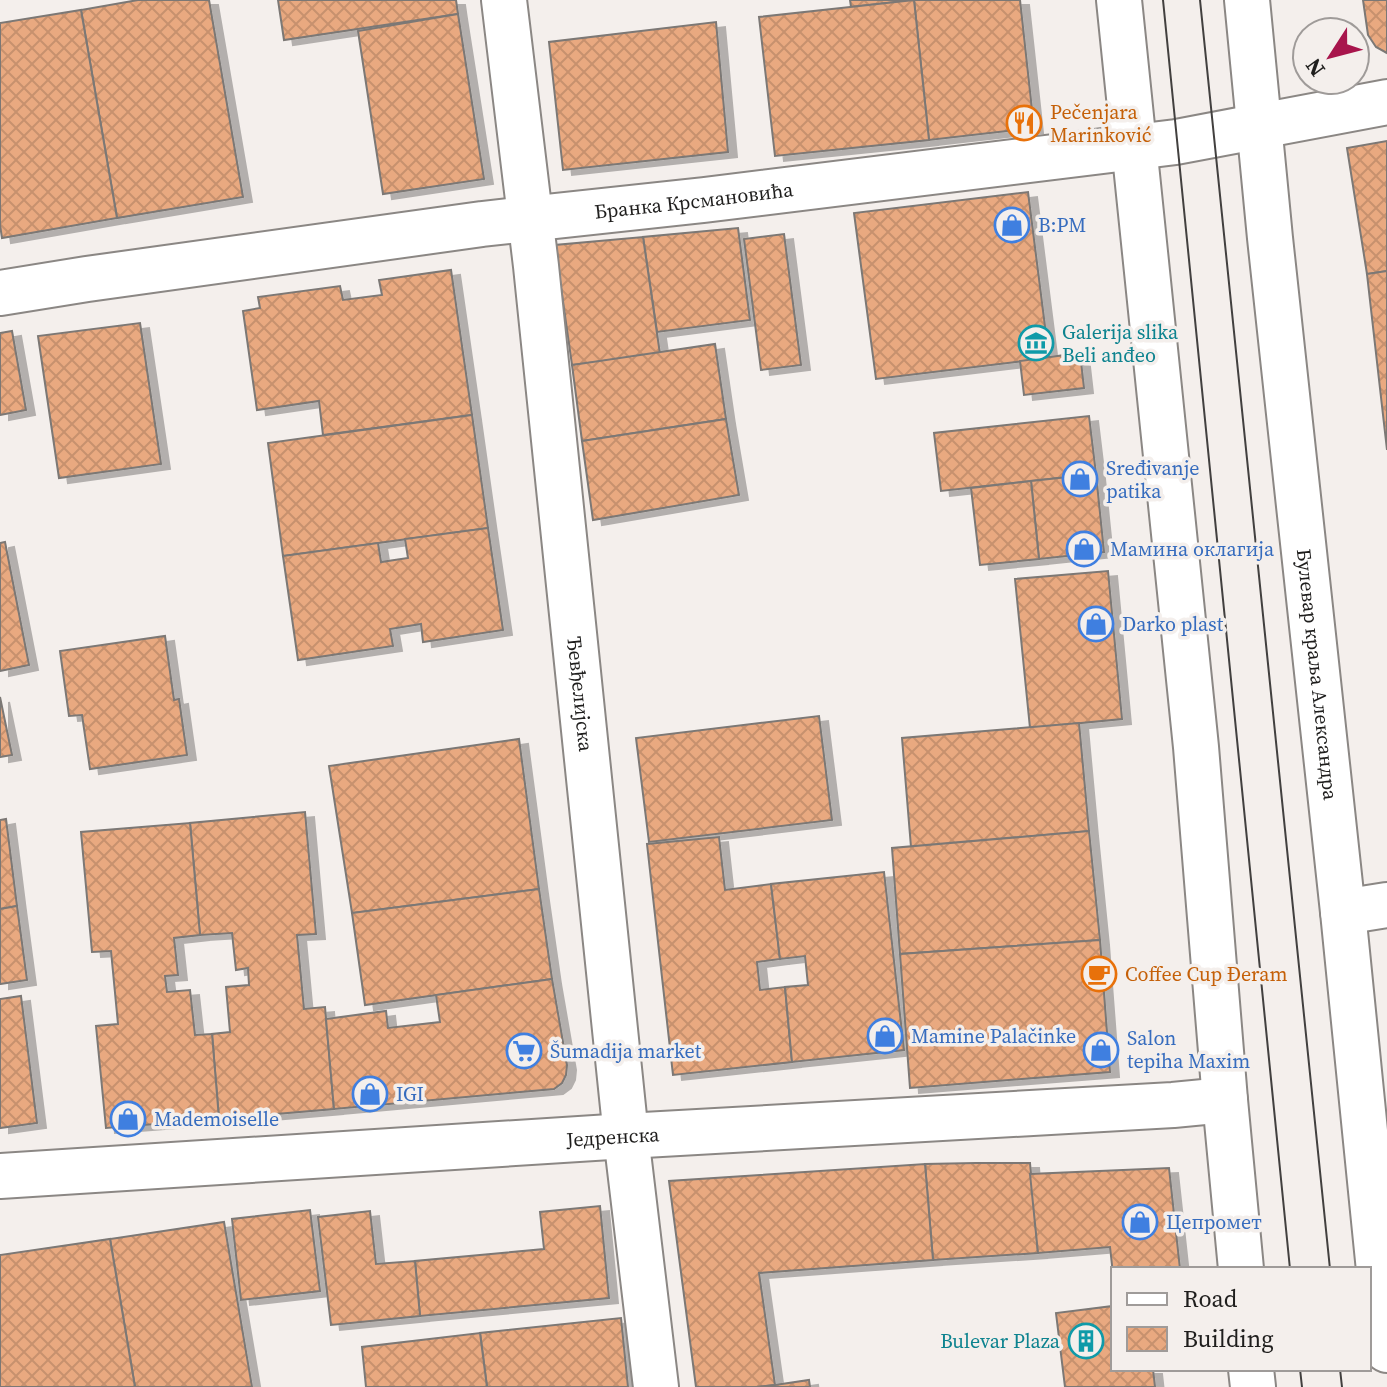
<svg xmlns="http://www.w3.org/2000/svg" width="1387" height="1387" viewBox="0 0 1387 1387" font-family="'Source Serif 4',serif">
<defs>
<pattern id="building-cross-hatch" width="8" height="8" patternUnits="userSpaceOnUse" patternTransform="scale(2)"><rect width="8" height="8" fill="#e9a980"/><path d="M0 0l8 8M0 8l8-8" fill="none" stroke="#c7916e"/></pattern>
<filter id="shadow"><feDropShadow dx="9" dy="5" stdDeviation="0" flood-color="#0004"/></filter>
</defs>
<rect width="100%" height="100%" fill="#f4efec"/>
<g fill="url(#building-cross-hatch)" stroke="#7c7875" stroke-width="2" filter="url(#shadow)">
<polygon points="138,0 209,0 243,197 117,218 81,10"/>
<polygon points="278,0 456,0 458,14 284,40"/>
<polygon points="850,0 913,0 851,7"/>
<polygon points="914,0 1020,0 1034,128 929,140"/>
<polygon points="914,0 929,140 775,156 759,17"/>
<polygon points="1363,0 1387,0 1387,53 1376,47 1368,35"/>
<polygon points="81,10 117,218 2,238 0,225 0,23"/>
<polygon points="458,14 484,179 383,194 358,31"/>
<polygon points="716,22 728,152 563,170 549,42"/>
<polygon points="1387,141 1387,271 1367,274 1347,148"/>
<polygon points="1028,192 1049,358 876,379 854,213"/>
<polygon points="738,228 750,320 657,332 643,237"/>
<polygon points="784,234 801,365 761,370 744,239"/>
<polygon points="643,237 660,354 572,365 555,245"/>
<polygon points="451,270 472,415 323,435 319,401 257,410 243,311 260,308 258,297 340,286 343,300 382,295 379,280"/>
<polygon points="1387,271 1387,450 1367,274"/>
<polygon points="140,323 161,464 59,478 38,336"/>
<polygon points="12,331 26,410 0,415 0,333"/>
<polygon points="715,344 726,419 582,441 572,365"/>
<polygon points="1080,353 1084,388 1024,395 1020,361"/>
<polygon points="472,415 488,528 283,556 268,443"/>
<polygon points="1089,416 1096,474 941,491 934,433"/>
<polygon points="726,419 739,495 593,520 582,441"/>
<polygon points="1096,474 1104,552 1039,559 1031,481"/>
<polygon points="1031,481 1039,559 980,565 971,488"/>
<polygon points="488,528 503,630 423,642 421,624 390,629 393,646 298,660 283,556 378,543 381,562 408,558 405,539"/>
<polygon points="5,542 29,665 0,671 0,543"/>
<polygon points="1108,571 1122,719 1030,728 1015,579"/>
<polygon points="165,636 174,700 179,699 187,755 90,769 82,715 69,716 60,651"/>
<polygon points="0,697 12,755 0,757"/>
<polygon points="819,716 832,820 649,842 636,738"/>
<polygon points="1079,723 1089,831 911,847 902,738"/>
<polygon points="519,739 539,889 352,913 329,766"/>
<polygon points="305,812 316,934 297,935 304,1009 325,1007 334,1109 219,1119 212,1034 230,1032 226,987 249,985 248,968 236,970 232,933 200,935 190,823"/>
<polygon points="6,819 17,906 0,909 0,820"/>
<polygon points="190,823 200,935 174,938 178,975 165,976 167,992 190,990 195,1035 212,1034 219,1119 106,1128 96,1026 118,1024 111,951 92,952 81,832"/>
<polygon points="1089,831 1100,940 900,954 892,848"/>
<polygon points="719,837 725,890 771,884 780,959 757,962 760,990 785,987 792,1062 673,1075 647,844"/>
<polygon points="884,872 904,1050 792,1062 785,987 808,985 805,956 780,959 771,884"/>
<polygon points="539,889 552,979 365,1005 352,913"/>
<polygon points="17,906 27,980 0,984 0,909"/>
<polygon points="1100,940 1110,1072 910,1088 900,954"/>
<polygon points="552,979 567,1065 566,1075 562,1083 554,1089 334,1109 326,1019 386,1011 388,1028 440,1022 436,995"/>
<polygon points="21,996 37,1123 0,1128 0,999"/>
<polygon points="976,1163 1030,1163 1038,1253 933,1260 925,1164"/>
<polygon points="925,1164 933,1260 759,1273 775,1385 757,1387 696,1387 669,1181"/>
<polygon points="1169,1168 1180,1269 1113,1269 1113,1274 1110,1247 1038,1253 1030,1174"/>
<polygon points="600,1206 609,1298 420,1316 415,1261 544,1249 540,1212"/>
<polygon points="310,1210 320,1291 241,1300 232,1219"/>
<polygon points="370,1211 376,1264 415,1261 420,1316 331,1325 318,1217"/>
<polygon points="224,1222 252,1387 135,1387 110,1239"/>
<polygon points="110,1239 135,1387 0,1387 0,1255"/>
<polygon points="1113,1306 1113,1369 1153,1369 1155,1387 1065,1387 1056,1313"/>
<polygon points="621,1318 628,1387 487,1387 480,1333"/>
<polygon points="480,1333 487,1387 366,1387 362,1347"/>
<polygon points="809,1380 810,1387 757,1387 775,1385"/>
</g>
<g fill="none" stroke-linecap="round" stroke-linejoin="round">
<g stroke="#8b8784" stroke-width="48">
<g id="minor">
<path id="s1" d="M504 0 536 266 626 1136 656 1387"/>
<polyline points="1343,912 1387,905"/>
<path id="s2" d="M0 1176 626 1136 1173 1105 1225 1100"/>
</g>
</g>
<g stroke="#8b8784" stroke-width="48">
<g id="tertiary">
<path id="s3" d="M0 293 87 279 482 224 704 200 1176 142 1387 102"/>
</g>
</g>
<g stroke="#8b8784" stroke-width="48">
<g id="secondary">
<polyline points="1119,0 1196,747 1225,1100 1241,1269"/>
<path id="s4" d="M1247 0 1270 238 1343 912 1387 1350"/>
<polyline points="1251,1369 1253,1387"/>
</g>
</g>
<use href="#minor" stroke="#fff" stroke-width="44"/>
<use href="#tertiary" stroke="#fff" stroke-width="44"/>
<use href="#secondary" stroke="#fff" stroke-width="44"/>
<g stroke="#42403f" stroke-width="2">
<polyline points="1163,0 1290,1269"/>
<polyline points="1200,0 1330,1269"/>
<polyline points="1300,1369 1302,1387"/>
<polyline points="1340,1369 1342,1387"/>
</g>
</g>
<defs>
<g id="restaurant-ring" transform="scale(1.8)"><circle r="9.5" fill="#f4efec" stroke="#e8710a" stroke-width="1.5"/><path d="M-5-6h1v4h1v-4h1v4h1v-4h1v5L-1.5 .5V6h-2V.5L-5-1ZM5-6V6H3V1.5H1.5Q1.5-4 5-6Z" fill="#e8710a"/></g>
<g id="shop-ring" transform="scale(1.8)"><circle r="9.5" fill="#f4efec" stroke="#3f7fe0" stroke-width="1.5"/><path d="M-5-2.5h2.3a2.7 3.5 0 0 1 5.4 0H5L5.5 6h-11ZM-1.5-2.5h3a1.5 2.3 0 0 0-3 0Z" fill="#3f7fe0"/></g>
<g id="museum-ring" transform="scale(1.8)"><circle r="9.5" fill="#f4efec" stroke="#0f9aa8" stroke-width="1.5"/><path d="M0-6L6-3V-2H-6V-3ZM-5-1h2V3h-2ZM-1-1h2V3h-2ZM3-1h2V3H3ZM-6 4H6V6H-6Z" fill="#0f9aa8"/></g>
<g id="cafe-ring" transform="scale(1.8)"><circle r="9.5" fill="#f4efec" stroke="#e8710a" stroke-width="1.5"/><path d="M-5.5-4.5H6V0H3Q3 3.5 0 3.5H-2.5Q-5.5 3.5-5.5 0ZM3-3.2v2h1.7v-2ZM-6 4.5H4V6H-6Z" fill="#e8710a"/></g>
<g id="supermarket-ring" transform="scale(1.8)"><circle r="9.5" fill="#f4efec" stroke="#3f7fe0" stroke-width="1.5"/><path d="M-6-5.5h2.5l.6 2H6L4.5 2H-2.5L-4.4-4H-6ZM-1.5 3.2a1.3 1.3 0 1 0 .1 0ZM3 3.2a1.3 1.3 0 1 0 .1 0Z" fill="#3f7fe0"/></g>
<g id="building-ring" transform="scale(1.8)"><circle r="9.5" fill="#f4efec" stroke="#0f9aa8" stroke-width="1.5"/><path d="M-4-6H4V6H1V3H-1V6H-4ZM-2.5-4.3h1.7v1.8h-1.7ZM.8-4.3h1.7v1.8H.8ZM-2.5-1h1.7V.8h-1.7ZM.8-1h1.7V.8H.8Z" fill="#0f9aa8"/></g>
</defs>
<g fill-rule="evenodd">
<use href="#restaurant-ring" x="1024" y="123"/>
<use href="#shop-ring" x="1012" y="225"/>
<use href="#museum-ring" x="1036" y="343"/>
<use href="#shop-ring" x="1080" y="479"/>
<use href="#shop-ring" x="1084" y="549"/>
<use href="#shop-ring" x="1096" y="624"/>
<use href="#cafe-ring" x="1099" y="974"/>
<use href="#shop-ring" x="885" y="1036"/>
<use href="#shop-ring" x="1101" y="1050"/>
<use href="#supermarket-ring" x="524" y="1051"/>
<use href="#shop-ring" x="370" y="1094"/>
<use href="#shop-ring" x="128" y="1119"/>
<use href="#shop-ring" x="1140" y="1222"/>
<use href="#building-ring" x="1086" y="1341"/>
</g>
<g text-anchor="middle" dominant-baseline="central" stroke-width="7" stroke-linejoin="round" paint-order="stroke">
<g font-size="20" fill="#c56008" stroke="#f4efec" text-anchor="start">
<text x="1050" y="112">Pečenjara<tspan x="1050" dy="23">Marinković</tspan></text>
<text x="1125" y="974">Coffee Cup Đeram</text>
</g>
<g font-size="20" fill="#1f1e1d" stroke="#f4efec">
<text stroke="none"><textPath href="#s3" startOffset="700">Бранка Крсмановића</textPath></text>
<text stroke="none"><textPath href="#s4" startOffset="678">Булевар краља Александра</textPath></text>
<text stroke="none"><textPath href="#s1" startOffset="698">Ђевђелијска</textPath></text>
<text stroke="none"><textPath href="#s2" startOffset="614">Једренска</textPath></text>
</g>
<g font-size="20" fill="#366cbe" stroke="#f4efec" text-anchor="start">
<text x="1038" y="225">B:PM</text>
<text x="1106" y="468">Sređivanje<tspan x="1106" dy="23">patika</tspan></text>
<text x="1110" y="549">Мамина оклагија</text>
<text x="1122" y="624">Darko plast</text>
<text x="911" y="1036">Mamine Palačinke</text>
<text x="1127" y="1038">Salon<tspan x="1127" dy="23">tepiha Maxim</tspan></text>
<text x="550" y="1051">Šumadija market</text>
<text x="396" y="1094">IGI</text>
<text x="154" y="1119">Mademoiselle</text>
<text x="1166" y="1222">Цепромет</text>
</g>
<g font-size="20" fill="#0d838f" stroke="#f4efec" text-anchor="start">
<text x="1062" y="332">Galerija slika<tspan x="1062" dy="23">Beli anđeo</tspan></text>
<text x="1060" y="1341" text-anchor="end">Bulevar Plaza</text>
</g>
</g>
<rect x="1111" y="1267" width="260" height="104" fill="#f4efec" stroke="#9f9b99" stroke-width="2"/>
<rect x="1127" y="1293" width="40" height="12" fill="#ffffff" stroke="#9f9b99" stroke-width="2"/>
<text x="1183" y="1307" font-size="24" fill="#1f1e1d">Road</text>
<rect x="1127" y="1327" width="40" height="24" fill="url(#building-cross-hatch)" stroke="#9f9b99" stroke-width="2"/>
<text x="1183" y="1347" font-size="24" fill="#1f1e1d">Building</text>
<g transform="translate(1331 56) rotate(234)"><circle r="38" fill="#f4efec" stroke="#9f9b99" stroke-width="2"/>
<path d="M0-6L14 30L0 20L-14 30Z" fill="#a8154c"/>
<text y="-12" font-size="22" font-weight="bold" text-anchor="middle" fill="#1f1e1d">N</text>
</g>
</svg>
